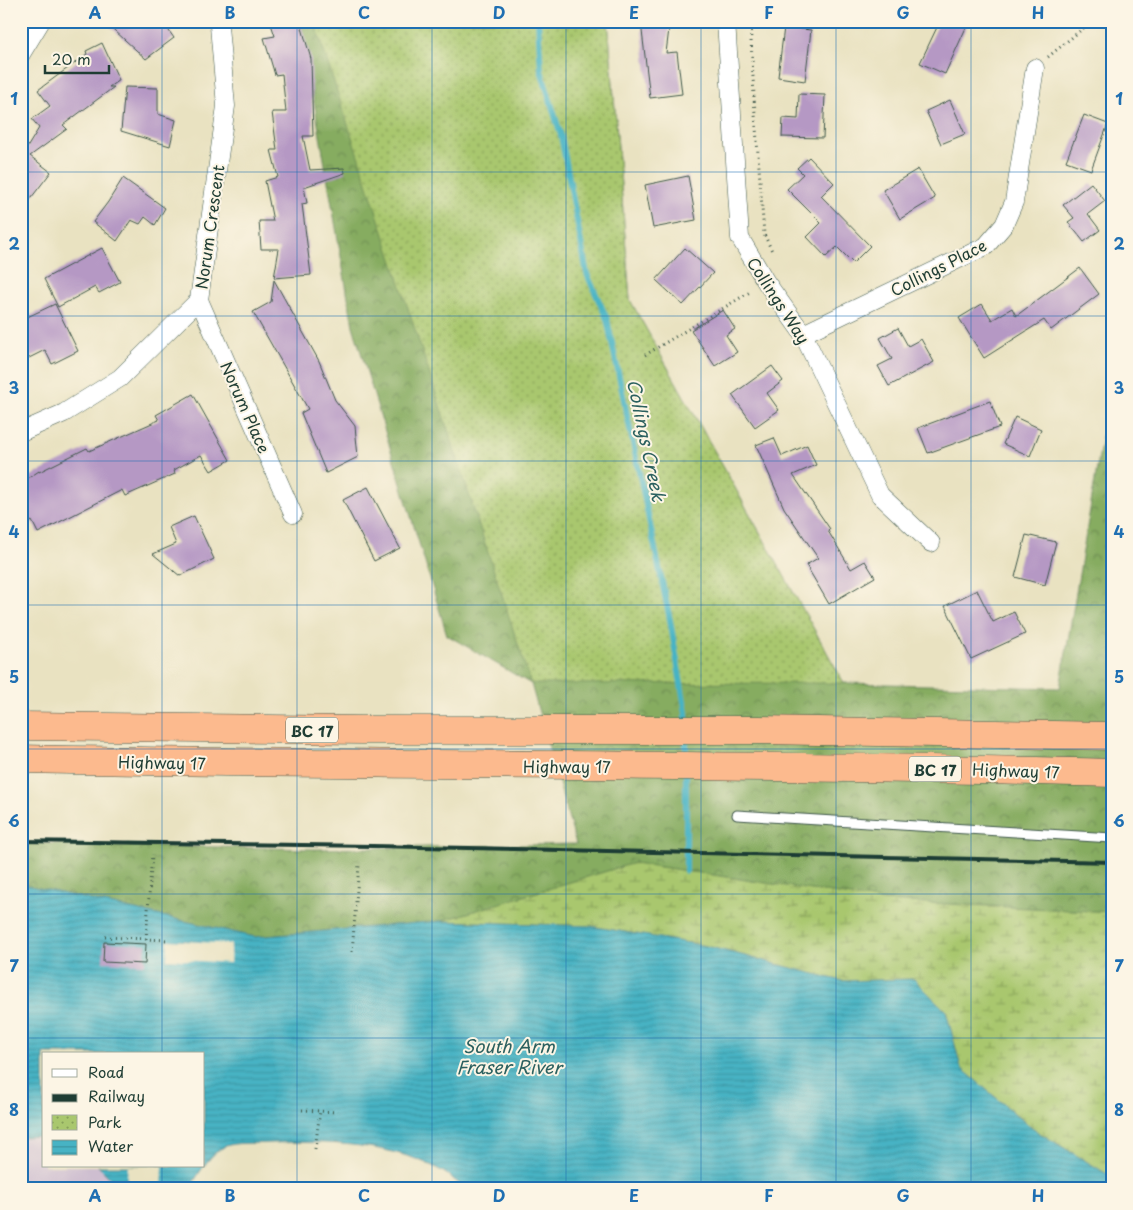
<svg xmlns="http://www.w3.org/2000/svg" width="1133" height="1210" viewBox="0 0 1133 1210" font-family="'Playpen Sans',sans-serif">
<defs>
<pattern id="forest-crowns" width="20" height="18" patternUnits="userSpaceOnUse" patternTransform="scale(1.25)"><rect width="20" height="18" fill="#86ac61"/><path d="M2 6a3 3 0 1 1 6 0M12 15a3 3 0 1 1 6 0" fill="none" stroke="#6d8d51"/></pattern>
<pattern id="wetland-marsh" width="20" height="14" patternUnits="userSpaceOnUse" patternTransform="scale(1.25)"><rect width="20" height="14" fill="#a9c76e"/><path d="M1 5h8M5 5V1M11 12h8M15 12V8" fill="none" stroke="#89a35b"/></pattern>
<pattern id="park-dots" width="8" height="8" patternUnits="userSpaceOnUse" patternTransform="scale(1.25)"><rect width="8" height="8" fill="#a9c76e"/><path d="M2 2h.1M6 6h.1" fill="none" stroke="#89a35b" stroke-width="1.8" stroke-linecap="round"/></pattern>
<pattern id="water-rules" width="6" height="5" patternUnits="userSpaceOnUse" patternTransform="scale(1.25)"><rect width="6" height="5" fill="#47b3c4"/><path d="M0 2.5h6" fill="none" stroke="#3b93a0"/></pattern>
</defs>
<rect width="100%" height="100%" fill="#fcf5e5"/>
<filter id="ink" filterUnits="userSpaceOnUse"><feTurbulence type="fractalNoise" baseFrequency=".02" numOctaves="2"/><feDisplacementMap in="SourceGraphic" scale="10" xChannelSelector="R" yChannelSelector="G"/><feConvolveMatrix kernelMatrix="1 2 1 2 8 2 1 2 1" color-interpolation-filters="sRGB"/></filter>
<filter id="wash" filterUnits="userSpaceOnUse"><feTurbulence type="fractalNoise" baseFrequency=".0096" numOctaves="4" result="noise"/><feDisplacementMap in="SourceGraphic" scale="20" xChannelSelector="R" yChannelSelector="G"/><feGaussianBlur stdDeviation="1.12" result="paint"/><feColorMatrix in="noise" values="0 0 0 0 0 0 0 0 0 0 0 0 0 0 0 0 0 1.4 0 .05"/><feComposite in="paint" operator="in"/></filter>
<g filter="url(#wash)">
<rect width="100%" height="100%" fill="#e9e2c1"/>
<polygon fill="#cebed0" points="44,1136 44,1166 98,1166 121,1189 21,1189 21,1137"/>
<polygon fill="url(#forest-crowns)" stroke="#52744a" points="300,21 608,21 630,300 844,683 1060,688 1112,378 1112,912 884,901 634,863 441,921 255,937 21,884 21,843 316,849 576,844 531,684 447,635 353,326"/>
<polygon fill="url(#wetland-marsh)" stroke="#648251" points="634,863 884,901 1112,912 1112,1177 1033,1129 961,1068 946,1011 914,979 842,981 706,946 590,926 441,921"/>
<polygon fill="url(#park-dots)" stroke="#648251" points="314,21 608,21 630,300 844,683 531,684"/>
<path fill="url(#water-rules)" stroke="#33787c" d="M21 884 255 937 441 921 590 926 706 946 842 981 914 979 946 1011 961 1068 1033 1129 1112 1177V1189H466C458 1183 450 1176 442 1171 393 1143 326 1141 271 1143 259 1144 240 1142 229 1145 211 1150 199 1174 189 1189H121L98 1166H204V1054H44V1136L21 1137Z"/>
<g fill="#e9e2c1">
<polygon points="168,940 231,944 230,963 167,959"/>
<polygon points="128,1166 163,1166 162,1189 126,1189"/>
</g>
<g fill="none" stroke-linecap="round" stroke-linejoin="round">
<g stroke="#47b3c4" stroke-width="6">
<polyline points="538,21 541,70 561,136 587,274 607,319 670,620 686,713 686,725"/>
<polyline points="686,737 686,760"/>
<polyline points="686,772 686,871"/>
</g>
</g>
<g id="blocks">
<g fill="#b598c4">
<polygon points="104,21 162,21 174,38 146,59"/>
<polygon points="270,21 300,21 311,59 313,136 303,136 310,170 344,168 345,173 304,187 307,203 302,204 311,275 274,278 279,249 261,249 259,221 273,221 265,181 278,177 271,150 277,150 272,112 286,112 282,74 275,75 264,38 275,36"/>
<polygon points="644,21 670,21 666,53 677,52 682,94 650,98 642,31"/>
<polygon points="940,21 969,21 945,74 920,63"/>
<polygon points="784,27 811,30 805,81 778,77"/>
<polygon points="102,43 119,80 109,87 114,87 63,125 67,129 30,156 51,172 21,211 21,148 25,151 39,128 32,119 50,106 38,90 87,54 86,51"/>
<polygon points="125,87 158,88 158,114 176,120 170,146 121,131"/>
<polygon points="799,94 825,95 823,138 782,137 783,118 798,119"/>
<polygon points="950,100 965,134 941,144 926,111"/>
<polygon points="1084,115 1108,124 1091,170 1066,161"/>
<polygon points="809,157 834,183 821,196 870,246 853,263 837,247 826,257 807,237 821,223 787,189 803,174 797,168"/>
<polygon points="918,169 935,198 900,219 883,190"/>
<polygon points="688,176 696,220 653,228 645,185"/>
<polygon points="123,178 165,208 155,225 145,217 140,224 131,220 117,241 93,222 108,202"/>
<polygon points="1091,183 1105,201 1088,214 1100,230 1084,242 1068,222 1074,218 1063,205"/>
<polygon points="102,248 120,282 99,293 95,287 58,307 44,279"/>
<polygon points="685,248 713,273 683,305 656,280"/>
<polygon points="1080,268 1099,294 1051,330 1044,320 984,358 959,318 982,304 992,320 1012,308 1016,316"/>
<polygon points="274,280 319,361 335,400 355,426 358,457 326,473 301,413 308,409 253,312 271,302"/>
<polygon points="55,304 78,351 52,364 45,350 21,362 21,320"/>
<polygon points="723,310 735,329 726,335 737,352 715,366 691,330"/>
<polygon points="898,328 908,346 921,339 934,362 889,386 878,366 892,359 880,338"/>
<polygon points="772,366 783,381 767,393 779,410 755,427 732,395"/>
<polygon points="193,394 230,460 211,471 201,455 174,470 175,474 125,496 122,490 38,533 32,521 21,527 21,483 39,471 39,472 87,448 89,451 159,420 156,415"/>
<polygon points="990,401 1000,427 928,453 918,428"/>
<polygon points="1015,417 1041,429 1030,456 1003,444"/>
<polygon points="774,438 782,456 807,445 816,465 793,475 830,529 828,531 851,569 865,561 875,577 829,604 806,565 818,558 784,508 756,445"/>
<polygon points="368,487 400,548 374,561 343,500"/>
<polygon points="194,516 214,559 180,576 153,554 176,544 169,527"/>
<polygon points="1026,535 1056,542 1045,585 1015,577"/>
<polygon points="977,590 993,622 1014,612 1025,634 971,659 945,606"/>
<polygon points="104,942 146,944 145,964 103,962"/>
</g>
</g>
</g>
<g filter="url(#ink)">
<use href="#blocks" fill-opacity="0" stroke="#3d5649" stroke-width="1"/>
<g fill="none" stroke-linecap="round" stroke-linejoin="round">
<g stroke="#3d5649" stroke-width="11">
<polyline id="lane" points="737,815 1112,838"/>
</g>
<g stroke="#3d5649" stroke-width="19">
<g id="street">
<polyline points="726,21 740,238 766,282 803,334 880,495 931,543"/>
<polyline points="21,54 41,21"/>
<polyline points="199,300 293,514"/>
<polyline points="803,334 986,246 1004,225 1014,202 1035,68"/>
<polyline points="21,432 64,413 120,378 199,300 226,106 219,26 217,21"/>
</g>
</g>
<g stroke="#3d5649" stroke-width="29">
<g id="highway">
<polyline points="21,726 361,730 760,730 1112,736"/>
<path d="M21 759C385 766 748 763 1112 773"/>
</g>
</g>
<g stroke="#3d5649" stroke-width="3" stroke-dasharray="1 4" stroke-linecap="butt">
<polyline points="750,21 755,114 764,234 772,251"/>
<polyline points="1048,57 1092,21"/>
<polyline points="645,355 750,292"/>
<polyline points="105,937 168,940"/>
<polyline points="146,939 152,854"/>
<polyline points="352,952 359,865"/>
<polyline points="302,1110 337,1112"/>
<polyline points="315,1149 320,1111"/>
</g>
<use href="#lane" stroke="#fff" stroke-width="9"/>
<use href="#street" stroke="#fff" stroke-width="18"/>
<use href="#highway" stroke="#fcba8e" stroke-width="28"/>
<polyline stroke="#1f3d34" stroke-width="4" points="21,841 373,846 1112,862"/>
</g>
</g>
<path fill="none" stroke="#1f6fb2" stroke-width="1" stroke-opacity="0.55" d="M162 21V1054M297 21V1189M432 21V1189M566 21V1189M701 21V1189M836 21V1189M971 21V1189M21 172H1112M21 316H1112M21 461H1112M21 605H1112M21 749H1112M21 894H1112M21 1038H1112M162 1166V1189"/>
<g text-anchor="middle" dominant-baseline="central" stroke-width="4" stroke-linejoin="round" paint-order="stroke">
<g fill="#fcf5e5" stroke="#617469" stroke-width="1">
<rect x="286" y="717.5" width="52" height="25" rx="4"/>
<rect x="909" y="756.5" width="52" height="25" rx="4"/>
</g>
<g font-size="15" font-weight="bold" fill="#1f3d34">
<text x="312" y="730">BC 17</text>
<text x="935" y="769">BC 17</text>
</g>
<g font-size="16" fill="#1f3d34" stroke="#fcf5e5">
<text transform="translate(209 227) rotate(-82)">Norum Crescent</text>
<text transform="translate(938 267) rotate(-27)">Collings Place</text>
<text transform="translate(779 300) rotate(57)">Collings Way</text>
<text transform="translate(246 407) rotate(66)">Norum Place</text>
<text transform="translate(162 762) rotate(1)">Highway 17</text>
<text x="567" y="766">Highway 17</text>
<text transform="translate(1016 770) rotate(2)">Highway 17</text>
</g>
<g font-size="18" font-style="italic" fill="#2b605f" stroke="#fcf5e5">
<text transform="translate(647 440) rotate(78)">Collings Creek</text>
<text x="509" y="1045">South Arm<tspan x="509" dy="21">Fraser River</tspan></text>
</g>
</g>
<rect width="1133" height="1210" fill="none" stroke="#fcf5e5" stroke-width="55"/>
<rect x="42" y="1052" width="162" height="115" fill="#fcf5e5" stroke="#a4ab9e"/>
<rect x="52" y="1069" width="25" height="8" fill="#ffffff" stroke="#a4ab9e"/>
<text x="88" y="1078" font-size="15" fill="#1f3d34">Road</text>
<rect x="52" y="1094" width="25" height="8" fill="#1f3d34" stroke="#a4ab9e"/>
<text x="88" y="1102" font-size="15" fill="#1f3d34">Railway</text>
<rect x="52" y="1115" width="25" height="15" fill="url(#park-dots)" stroke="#a4ab9e"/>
<text x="88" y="1128" font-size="15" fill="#1f3d34">Park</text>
<rect x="52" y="1140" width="25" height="15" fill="url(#water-rules)" stroke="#a4ab9e"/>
<text x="88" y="1152" font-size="15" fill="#1f3d34">Water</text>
<path d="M45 65v8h64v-8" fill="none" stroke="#1f3d34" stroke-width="2.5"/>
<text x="52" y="65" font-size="15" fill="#1f3d34" stroke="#fcf5e5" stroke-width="4" paint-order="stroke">20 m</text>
<rect x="28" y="28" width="1078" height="1154" fill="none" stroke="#1f6fb2" stroke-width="2"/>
<g font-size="16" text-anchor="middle" font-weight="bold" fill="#1f6fb2">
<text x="95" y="19">A</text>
<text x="230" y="19">B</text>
<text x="364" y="19">C</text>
<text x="499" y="19">D</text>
<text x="634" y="19">E</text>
<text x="769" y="19">F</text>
<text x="903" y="19">G</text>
<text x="1038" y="19">H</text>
<text x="14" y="105">1</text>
<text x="1119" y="105">1</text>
<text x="14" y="250">2</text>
<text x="1119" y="250">2</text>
<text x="14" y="394">3</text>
<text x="1119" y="394">3</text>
<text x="14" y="538">4</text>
<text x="1119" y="538">4</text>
<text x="14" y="683">5</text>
<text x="1119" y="683">5</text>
<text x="14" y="827">6</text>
<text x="1119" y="827">6</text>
<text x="14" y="972">7</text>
<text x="1119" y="972">7</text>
<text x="14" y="1116">8</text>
<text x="1119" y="1116">8</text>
<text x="95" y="1202">A</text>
<text x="230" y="1202">B</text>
<text x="364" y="1202">C</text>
<text x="499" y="1202">D</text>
<text x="634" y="1202">E</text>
<text x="769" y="1202">F</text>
<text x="903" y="1202">G</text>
<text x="1038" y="1202">H</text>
</g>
</svg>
